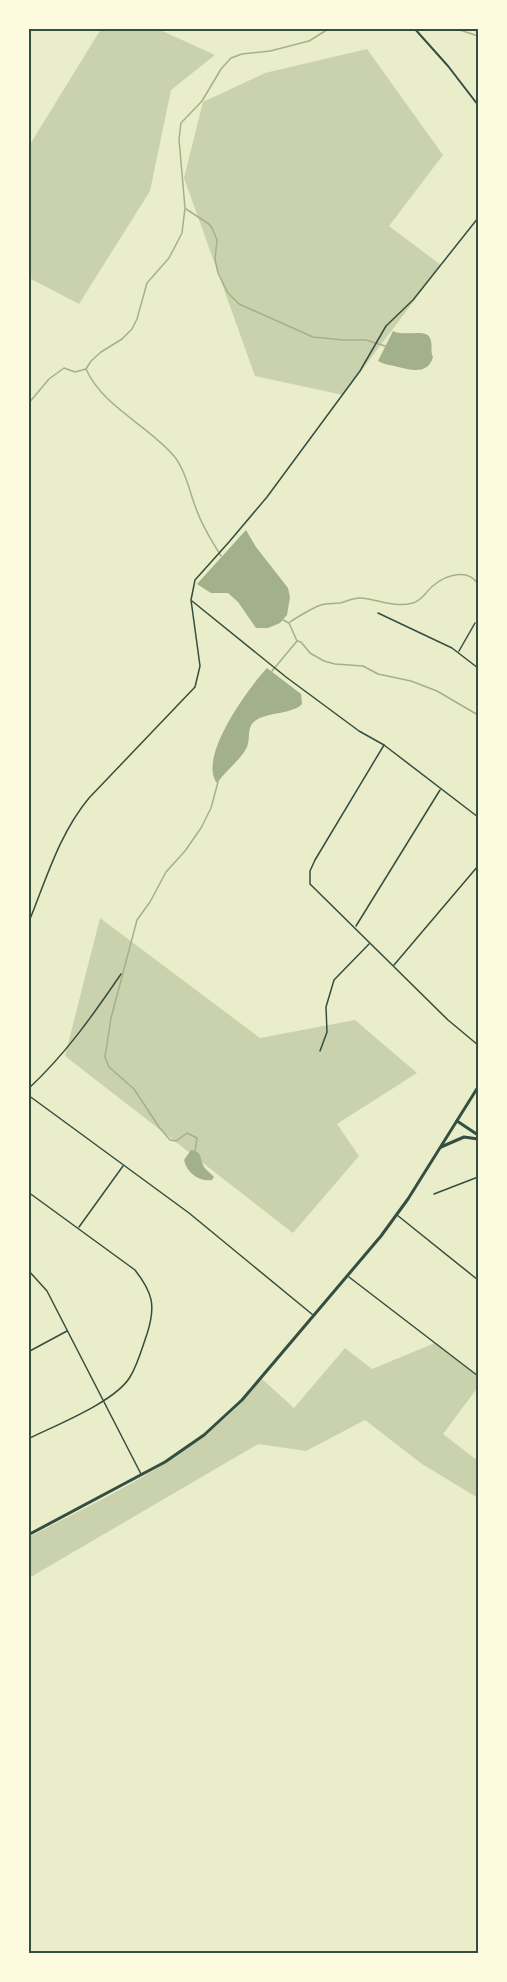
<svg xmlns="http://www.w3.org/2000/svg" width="507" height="1982" viewBox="0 0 507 1982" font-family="'Asap Condensed',sans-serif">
<rect width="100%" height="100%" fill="#e9edc9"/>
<g fill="#cad2ad">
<polygon points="101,29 158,29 215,55 171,90 150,191 79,304 29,278 29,146"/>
<polygon points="367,49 443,155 389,226 441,265 343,395 255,376 184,178 203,102 265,73"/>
<polygon points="100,918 260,1038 355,1020 417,1073 337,1124 359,1156 293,1233 65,1056"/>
<path d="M435 1343 478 1377V1387L443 1434 478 1461V1498L422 1464 365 1420 306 1451 258 1444 29 1578V1537C100 1500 175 1466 234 1410 244 1401 252 1389 261 1378L294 1408 345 1348 372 1369Z"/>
</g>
<g fill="#a3b18a">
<path d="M393 331C404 337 426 328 430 338 433 344 430 351 433 357 428 375 411 370 398 367 391 365 385 365 378 361Z"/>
<polygon points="246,530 256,547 288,588 290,597 287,615 280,623 268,628 256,628 238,602 228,593 211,593 197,584"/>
<path d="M267 668 301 694 302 704C294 714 266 712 255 721 246 728 251 738 247 747 240 761 226 770 217 783 197 758 249 687 267 668Z"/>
<path d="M191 1150C202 1152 200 1157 203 1165 205 1170 211 1173 214 1177L212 1180C199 1182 187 1173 184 1160Z"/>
</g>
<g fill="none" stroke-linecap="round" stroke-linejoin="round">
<g stroke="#a3b18a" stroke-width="1.5">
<polyline points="454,28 478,36"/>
<polyline points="186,209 209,224 212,228 217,240 215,259 218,273 228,293 239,304 313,337 343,340 366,340 385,346"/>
<path d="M86 369C102 406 149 426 174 456 186 471 190 494 197 511 203 528 212 541 221 556"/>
<polyline points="28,404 49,379 64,368 75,372 86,369 91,361 101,352 122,339 132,329 137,319 147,283 169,258 182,233 185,208 179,139 181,123 202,101 221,69 231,58 242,54 270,51 309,41 330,28"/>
<polyline points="283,620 289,623 297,641 301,642 310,653 324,661 335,664 363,666 378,674 411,681 437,691 478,715"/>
<path d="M290 622C294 619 316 606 321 605 327 603 334 604 340 603 348 601 354 597 362 598 379 600 395 608 413 603 423 600 426 591 434 585 446 575 468 568 478 584"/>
<polyline points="272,671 297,641"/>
<polyline points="195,1151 197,1138 187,1133 176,1141 170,1140 159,1127 134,1089 109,1067 105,1057 111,1018 137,920 150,902 166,872 185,851 201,828 211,808 218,782"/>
</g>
<g stroke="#344e41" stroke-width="1.5">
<polyline points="192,601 286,677 359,731 384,745 478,817"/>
<polyline points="378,613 452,648 478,668"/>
<polyline points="459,651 475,623"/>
<polyline points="384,745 315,860 310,871 310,884 448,1020 478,1045"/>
<path d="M28 924C46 880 59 834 89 798L195 687 200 666 191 600 195 580 229 542 267 497 360 371 386 326 413 300 478 218"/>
<polyline points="356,926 440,790"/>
<polyline points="394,965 478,866"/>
<polyline points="320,1051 327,1032 326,1007 334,980 369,944"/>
<path d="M28 1089C65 1055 93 1015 121 974"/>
<polyline points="28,1095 189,1213 313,1315"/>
<path d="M28 1192 135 1270C153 1293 156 1306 147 1334 142 1348 138 1364 130 1377 115 1402 56 1425 28 1439"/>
<polyline points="434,1194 478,1177"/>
<polyline points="397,1215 478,1280"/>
<polyline points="79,1227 123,1166"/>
<polyline points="28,1270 47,1291 141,1474"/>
<polyline points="349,1277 478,1376"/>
<polyline points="28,1352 67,1331"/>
</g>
<polyline stroke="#344e41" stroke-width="2" points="414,28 448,66 478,105"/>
<g stroke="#344e41" stroke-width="3">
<polyline points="457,1121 478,1135"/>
<polyline points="441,1147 464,1137 478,1139"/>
</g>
<polyline stroke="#344e41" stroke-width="3" points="28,1535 165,1462 204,1435 242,1400 381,1236 408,1199 478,1087"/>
</g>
<rect width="507" height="1982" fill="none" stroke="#fefae0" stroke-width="60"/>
<rect x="30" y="30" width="447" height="1922" fill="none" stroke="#344e41" stroke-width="2"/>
</svg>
